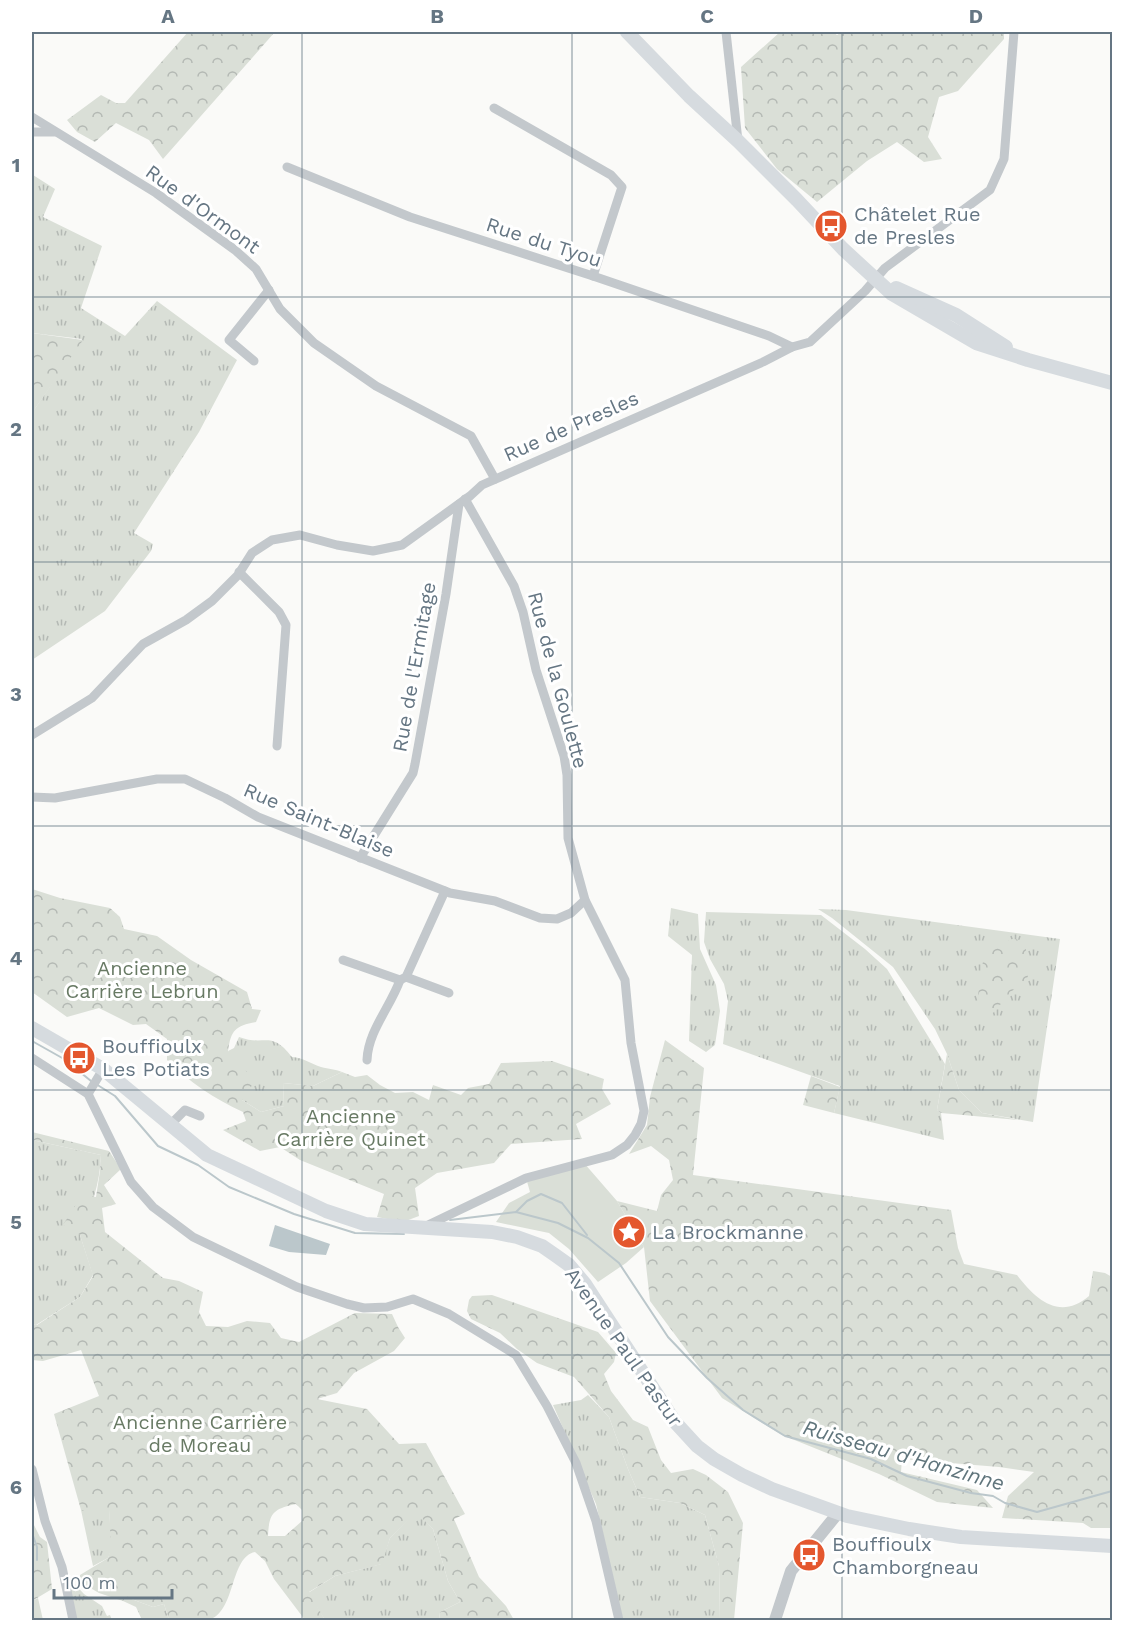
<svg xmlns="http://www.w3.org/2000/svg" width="1144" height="1652" viewBox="0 0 1144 1652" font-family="'Work Sans',sans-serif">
<defs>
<pattern id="grass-tufts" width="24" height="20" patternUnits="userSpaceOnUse" patternTransform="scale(1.5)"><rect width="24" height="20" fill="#dadfd7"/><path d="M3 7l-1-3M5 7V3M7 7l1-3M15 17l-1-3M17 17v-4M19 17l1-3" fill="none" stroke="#b4b9b4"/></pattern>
<pattern id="forest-crowns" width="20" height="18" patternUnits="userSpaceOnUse" patternTransform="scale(1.5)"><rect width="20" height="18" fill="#dadfd7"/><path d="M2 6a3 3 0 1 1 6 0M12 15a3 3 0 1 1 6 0" fill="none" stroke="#b4b9b4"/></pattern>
</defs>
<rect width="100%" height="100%" fill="#fafaf8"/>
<g fill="url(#grass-tufts)">
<polygon points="33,175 55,189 43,217 102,246 81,308 125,336 157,301 237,360 199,432 134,533 153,544 151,551 105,611 32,660 32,413 82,339 32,333 32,180"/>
<polygon points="671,908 698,914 700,949 716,985 720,1011 715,1045 706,1052 689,1041 692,955 668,936"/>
<polygon points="818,909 846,910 1060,939 1033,1122 982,1113 959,1090 947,1054 935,1029 893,967 832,918"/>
<polygon points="706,912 821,915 865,949 887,969 945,1064 937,1110 941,1113 944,1140 834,1113 840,1086 723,1044 728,1001 724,984 710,959 704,942"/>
<path d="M239 1037C266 1047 270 1029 292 1057 304 1058 311 1064 321 1067 329 1069 335 1069 342 1072L313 1086 283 1083 284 1106 261 1112 242 1100 228 1051 234 1048Z"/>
<path d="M32 1140 101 1155C100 1184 91 1208 80 1235L93 1275 80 1297 36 1325 32 1324Z"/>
<polygon points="588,1395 609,1417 628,1469 640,1497 680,1503 705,1515 719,1566 720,1620 623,1620 596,1504 553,1405 581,1400"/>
<polygon points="81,1510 109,1510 112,1548 108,1558 93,1566"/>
<polygon points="416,1511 433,1529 448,1581 460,1602 440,1612 439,1620 325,1620 308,1593 335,1576 381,1564 390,1538"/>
<polygon points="66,1575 84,1594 102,1606 107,1616 110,1615 112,1620 76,1620"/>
<polygon points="126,1597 153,1607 164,1604 169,1620 142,1620 136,1607 123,1601"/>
<polygon points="38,1598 43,1620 32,1620 32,1601"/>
</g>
<g fill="url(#forest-crowns)" fill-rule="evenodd">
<polygon points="188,32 274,33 163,159 149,140 116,123 95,142 77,132 67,120 101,95 116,103 125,103"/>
<polygon points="780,32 833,32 837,35 842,32 1004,32 1004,39 958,91 939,97 928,137 942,159 924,162 897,142 867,161 817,202 777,169 745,128 741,67"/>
<polygon points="32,333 83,340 32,413"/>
<path d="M32 889 60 898 110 908 120 917 124 929 157 936 191 960 247 992 252 1009 261 1010 256 1022C235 1026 231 1030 228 1051L255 1081 242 1100 261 1112 284 1106 283 1083 313 1086 342 1072 355 1077 367 1075 380 1085 395 1093 413 1092 429 1100 433 1085 461 1095 468 1088 489 1084 501 1063 552 1061 604 1079 602 1089 611 1104 576 1124 582 1139 511 1144 494 1163 437 1173 415 1188 419 1216 403 1222 377 1217 384 1194 300 1160 280 1147 260 1151 223 1130 246 1121 243 1112C215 1099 189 1082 167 1060V1039L146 1024 133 1025 99 1008 67 1017 32 992Z"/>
<path d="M1012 939 1022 940 1026 946V962L1031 966 1027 979 1012 991 993 1013 984 1012 978 1005C978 983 982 963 988 943L1002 944Z"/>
<path d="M665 1040 704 1068 693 1175 951 1210 958 1248 964 1264 1017 1275C1036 1300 1060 1321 1089 1296L1093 1271 1105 1273 1112 1277V1528H1091L1083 1523 1002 1518 1008 1496 1034 1472 999 1467 902 1459 901 1472 977 1490 993 1508 937 1502 879 1474 782 1435 722 1398 650 1301 644 1247 617 1201 657 1211 661 1195 673 1180 669 1160 651 1146 629 1154 647 1125 650 1097Z"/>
<polygon points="947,1054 959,1090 982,1113 1019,1120 941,1113 937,1110"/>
<polygon points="811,1076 840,1087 834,1113 803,1105"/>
<path d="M32 1132 109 1151 121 1169 104 1185 116 1204 102 1208 105 1232 163 1278 179 1281 203 1292 199 1312 206 1326 228 1327 247 1321 270 1323 281 1338 299 1342 355 1313 392 1314 398 1327 405 1338 394 1351 354 1373 337 1393 317 1399 367 1409 399 1444 426 1443 465 1514 454 1519 479 1577 506 1606 514 1620H439L440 1612 460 1602 448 1581 433 1529 416 1512 390 1538 382 1564 335 1576 309 1592 325 1620H305L274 1579 265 1561 255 1552C230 1557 236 1609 211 1619 200 1624 181 1620 169 1620L164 1604 153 1607 126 1597 123 1601 99 1593 80 1582V1575L108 1558 111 1548 109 1510H81L54 1414 99 1396 81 1350 43 1361 32 1360V1324L37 1325 80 1297 93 1276 80 1235 63 1225 82 1195 96 1197 100 1171 101 1155 32 1140ZM296 1504 302 1510V1521L285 1536H268C269 1512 274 1509 296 1504Z"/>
<polygon points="492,1295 598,1332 616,1353 614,1362 604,1374 611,1391 633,1420 648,1427 661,1460 671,1473 693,1469 706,1475 728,1492 743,1523 734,1620 720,1620 719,1566 705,1515 680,1503 640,1497 628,1469 609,1417 574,1377 537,1363 517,1349 500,1333 471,1319 467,1311 469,1300 472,1296"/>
<polygon points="32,1521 40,1537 47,1542 52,1589 32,1601"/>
</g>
<polygon fill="#dadfd7" points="584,1163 617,1201 644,1247 626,1263 598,1282 569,1249 549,1233 496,1222 509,1203 530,1192 526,1178"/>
<polygon fill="#bbc7cb" points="275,1225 330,1244 326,1255 289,1252 269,1246"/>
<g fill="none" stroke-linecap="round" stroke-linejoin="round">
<g stroke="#bbc7cb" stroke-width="2">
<polyline points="32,1041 64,1059 91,1081"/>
<polyline points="96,1084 115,1096 158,1146 198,1165 229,1187 294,1214 355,1233 404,1234"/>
<polyline points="516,1212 527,1201 541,1194 562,1203 587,1235"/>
<polyline points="450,1220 516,1212 558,1223 588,1238 619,1263 668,1337 707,1378 743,1410 785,1436 871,1459 907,1476 971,1493 993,1496 1005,1503 1037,1512 1112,1491"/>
<polyline points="32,1533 37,1547 37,1560"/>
</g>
<g stroke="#c3c8cc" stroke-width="9">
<polyline points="726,32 738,141"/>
<polyline points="494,108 611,175 622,187 593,276"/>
<polyline points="32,117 156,193 235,250 256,269 280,309 314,343 376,386 471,436 495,479"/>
<polyline points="32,132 54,132"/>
<polyline points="287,167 410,217 593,276 769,336 792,347"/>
<polyline points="254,361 229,340 269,290"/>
<polyline points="239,572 279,612 286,625 277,746"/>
<polyline points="32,735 92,698 143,644 186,620 212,601 238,575 252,553 272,540 300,535 337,545 373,551 402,545 470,496 482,485 763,362 792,347 810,342 865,291 885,268 990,190 1004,159 1014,32"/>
<polyline points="32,797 55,798 157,779 185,779 225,798 258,817 450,893 495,901 540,918 557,919 571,913 585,900"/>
<polyline points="360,858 413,773 415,764 446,594 459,504"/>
<polyline points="343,960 400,980"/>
<polyline points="406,977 449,993"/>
<polyline points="400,980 406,977 445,891"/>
<polyline points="32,1058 88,1094 131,1182 153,1207 193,1237 297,1287 347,1304 364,1308 387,1307 413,1299 449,1314 516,1355 547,1406 576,1463 596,1521 619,1620"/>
<path d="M367 1060C368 1031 391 1006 400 980"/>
<polyline points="88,1094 103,1069"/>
<polyline points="170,1125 185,1110 200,1116"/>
<polyline points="426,1226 526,1178 612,1155 627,1145 635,1135 641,1124 644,1111 631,1043 625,980 585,900 568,838 567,775 564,756 536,670 523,612 514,586 465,499"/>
<polyline points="32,1469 45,1521 62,1567 73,1620"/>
</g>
<polyline stroke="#c3c8cc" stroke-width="12" points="775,1620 791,1571 838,1513"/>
<g stroke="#d6dbdf" stroke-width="14">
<polyline points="627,32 689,96 738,141 797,200 843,249 892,294 976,343 1028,360 1112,383"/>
<polyline points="896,288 956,315 1006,347"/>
<polyline points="32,1028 103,1069 207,1155 326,1211 365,1224 492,1232 517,1237 542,1246 555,1255 569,1265 585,1284 675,1422 697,1446 714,1459 742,1475 772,1489 847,1516 909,1529 961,1537 1112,1546"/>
</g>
</g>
<path fill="none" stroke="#657683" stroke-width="1.5" stroke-opacity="0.55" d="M302 32V1620M572 32V1620M842 32V1620M32 297H1112M32 562H1112M32 826H1112M32 1090H1112M32 1355H1112"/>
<defs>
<g id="bus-disc" transform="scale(1.725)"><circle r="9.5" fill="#e4572e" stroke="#fff"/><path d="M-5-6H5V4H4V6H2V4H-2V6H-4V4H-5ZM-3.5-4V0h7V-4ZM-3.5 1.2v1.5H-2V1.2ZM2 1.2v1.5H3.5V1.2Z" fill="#fff"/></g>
<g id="sight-disc" transform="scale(1.725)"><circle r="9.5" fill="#e4572e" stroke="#fff"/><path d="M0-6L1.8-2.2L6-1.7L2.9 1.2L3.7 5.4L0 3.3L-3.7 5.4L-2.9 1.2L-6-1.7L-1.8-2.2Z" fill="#fff"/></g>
</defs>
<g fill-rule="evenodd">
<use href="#bus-disc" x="831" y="226"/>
<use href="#bus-disc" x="79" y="1058"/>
<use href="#sight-disc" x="629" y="1232"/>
<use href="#bus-disc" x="809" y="1555"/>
</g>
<g text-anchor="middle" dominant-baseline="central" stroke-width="6" stroke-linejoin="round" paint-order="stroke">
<g font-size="20" fill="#657683" stroke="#fff">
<text transform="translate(203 209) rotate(36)">Rue d'Ormont</text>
<text transform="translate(544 242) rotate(18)">Rue du Tyou</text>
<text transform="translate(571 426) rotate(-24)">Rue de Presles</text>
<text transform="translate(414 667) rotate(-80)">Rue de l'Ermitage</text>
<text transform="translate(558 680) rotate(75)">Rue de la Goulette</text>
<text transform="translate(319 820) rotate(23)">Rue Saint-Blaise</text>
<text transform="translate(624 1347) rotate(55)">Avenue Paul Pastur</text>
</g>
<g font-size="20" fill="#657683" stroke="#fff" text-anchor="start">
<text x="854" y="214">Châtelet Rue<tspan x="854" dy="23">de Presles</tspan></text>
<text x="102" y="1046">Bouffioulx<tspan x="102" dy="23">Les Potiats</tspan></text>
<text x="652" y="1232">La Brockmanne</text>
<text x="832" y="1544">Bouffioulx<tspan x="832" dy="23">Chamborgneau</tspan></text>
</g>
<g font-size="20" fill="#687a64" stroke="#fff">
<text x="142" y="968">Ancienne<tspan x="142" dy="23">Carrière Lebrun</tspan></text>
<text x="351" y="1116">Ancienne<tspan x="351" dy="23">Carrière Quinet</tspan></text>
<text x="200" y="1422">Ancienne Carrière<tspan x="200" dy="23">de Moreau</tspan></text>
</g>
<g font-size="21" font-style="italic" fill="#60757c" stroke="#fff">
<text transform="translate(904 1455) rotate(16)">Ruisseau d'Hanzinne</text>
</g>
</g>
<rect width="1144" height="1652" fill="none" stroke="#ffffff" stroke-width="66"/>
<path d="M54 1589v9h118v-9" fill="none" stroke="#657683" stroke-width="3"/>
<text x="63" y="1589" font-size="18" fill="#657683" stroke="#ffffff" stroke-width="4.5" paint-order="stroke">100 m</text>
<rect x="33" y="33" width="1078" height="1586" fill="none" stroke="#657683" stroke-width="2"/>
<g font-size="20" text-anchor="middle" font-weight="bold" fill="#657683">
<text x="168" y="23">A</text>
<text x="437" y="23">B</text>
<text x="707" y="23">C</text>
<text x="976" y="23">D</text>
<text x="16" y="172">1</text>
<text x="16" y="436">2</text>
<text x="16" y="701">3</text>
<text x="16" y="965">4</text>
<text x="16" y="1229">5</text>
<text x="16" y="1494">6</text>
</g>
</svg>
